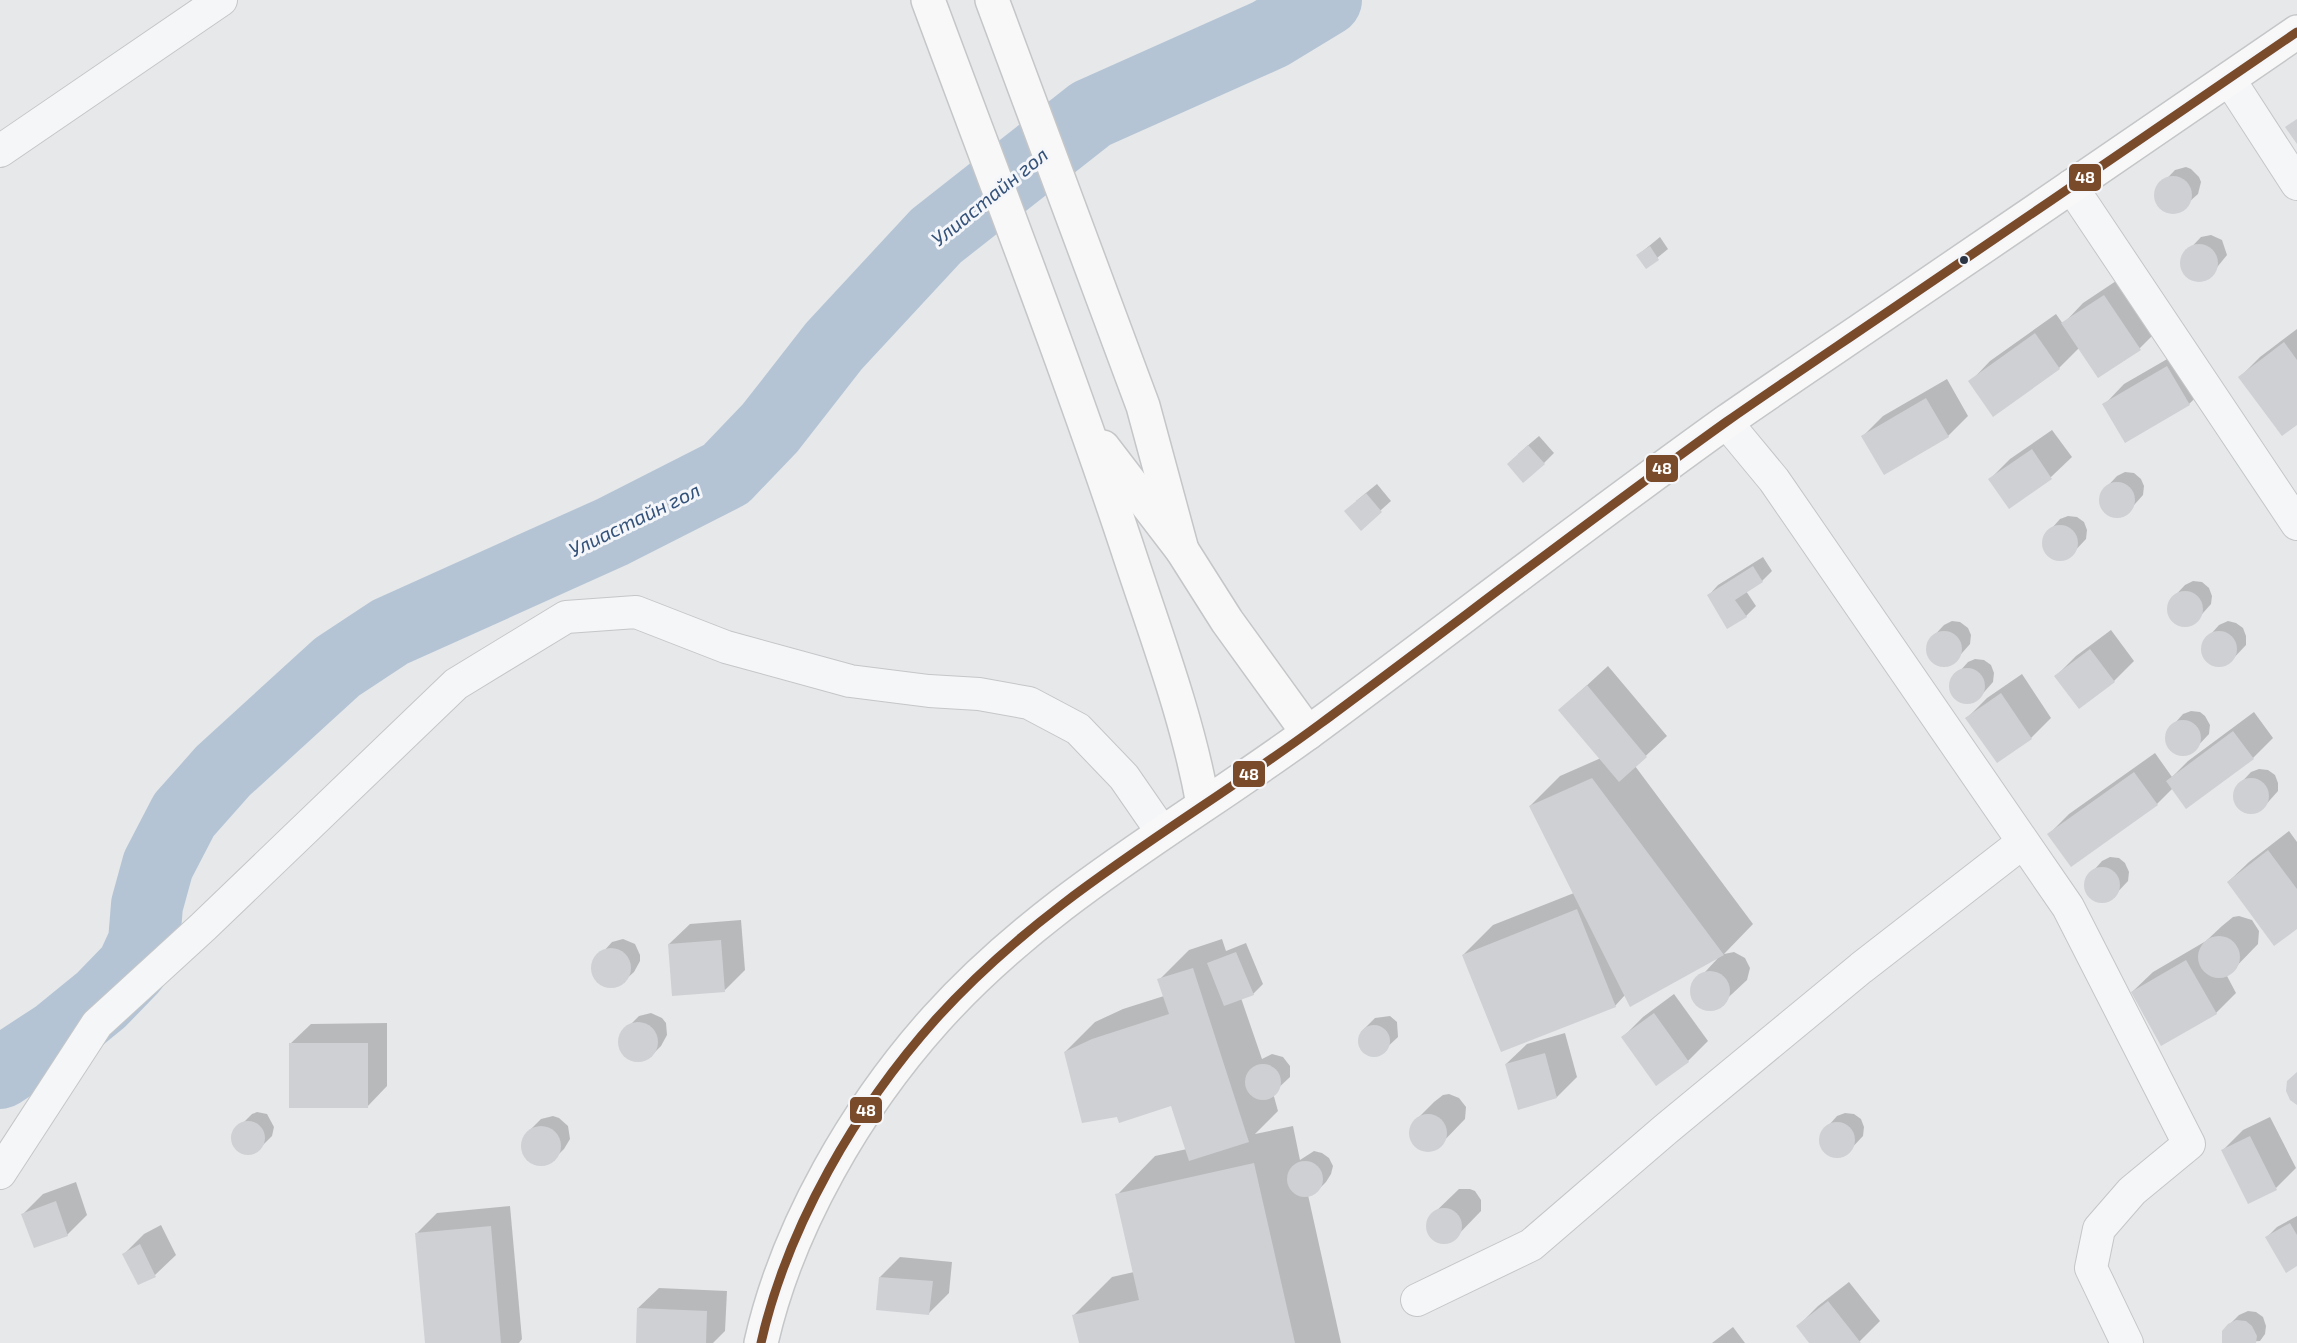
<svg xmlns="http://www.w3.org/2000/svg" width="2297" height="1343" viewBox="0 0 2297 1343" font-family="'Exo 2',sans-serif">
<rect width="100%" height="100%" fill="#e6e8ea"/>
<g fill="#0003">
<polygon points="2186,167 2191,169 2199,177 2201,182 2198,194 2179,211 2174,212 2164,209 2157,201 2157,189 2175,170"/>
<polygon points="2211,235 2222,240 2227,255 2210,276 2205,278 2194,279 2189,277 2182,268 2183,256 2201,237"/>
<polygon points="1660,237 1668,249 1646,267 1638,255"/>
<polygon points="2125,275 2160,328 2140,348 2098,376 2079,348 2059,368 1994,415 1970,382 1990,361 2056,314 2063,324 2083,303"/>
<polygon points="2297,329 2297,423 2240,377 2260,357"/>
<polygon points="2188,347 2210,384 2189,404 2126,441 2104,405 2124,384"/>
<polygon points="1947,379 1968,416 1948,436 1863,436 1883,416"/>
<polygon points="2052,430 2072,457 2051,477 2009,507 1990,479 2010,459"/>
<polygon points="1539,436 1554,453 1544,463 1518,454"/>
<polygon points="2125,472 2134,473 2141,479 2144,486 2143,495 2127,513 2119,516 2111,515 2104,510 2100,502 2101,493 2117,476"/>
<polygon points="1377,484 1391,501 1361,528 1356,501"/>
<polygon points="2068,516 2077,517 2084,522 2087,530 2086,539 2070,556 2062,560 2054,559 2046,553 2043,546 2044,537 2060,519"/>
<polygon points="1763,557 1772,571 1762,581 1746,591 1756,606 1746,616 1709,595 1718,585"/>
<polygon points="2193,581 2202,582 2209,588 2212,596 2211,604 2195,622 2187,625 2179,624 2171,619 2168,611 2169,602 2185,585"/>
<polygon points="1952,621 1960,622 1968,628 1971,635 1970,644 1954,662 1946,665 1937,664 1931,659 1927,651 1928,642 1944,625"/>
<polygon points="2228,621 2236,623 2243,628 2246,636 2246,645 2230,662 2221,666 2213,665 2206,659 2202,651 2203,643 2219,625"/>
<polygon points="2111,630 2134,661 2114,681 2056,676 2076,656"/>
<polygon points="1975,659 1984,660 1991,665 1994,673 1993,682 1978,699 1969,703 1961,702 1954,697 1951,688 1952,680 1968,662"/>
<polygon points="1608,666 1667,736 1635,766 1753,924 1724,954 1734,952 1745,958 1750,968 1747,980 1717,1008 1706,1009 1696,1003 1693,998 1693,985 1718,958 1625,995 1615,1006 1463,955 1493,925 1574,893 1530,806 1560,776 1601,758 1560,710"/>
<polygon points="2022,674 2051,718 2031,738 1967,718 1987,698"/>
<polygon points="2191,711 2200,712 2205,716 2210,725 2209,734 2193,751 2185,755 2176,754 2170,749 2166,740 2167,732 2183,714"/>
<polygon points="2254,712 2273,738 2253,758 2173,788 2157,804 2049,834 2069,814 2155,753 2172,777 2188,761"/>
<polygon points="2259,769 2268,770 2275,775 2278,783 2278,791 2262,809 2253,813 2245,812 2238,806 2235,798 2235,789 2251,772"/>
<polygon points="2289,831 2297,842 2297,927 2228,882 2249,862"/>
<polygon points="2110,857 2119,858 2125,863 2129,872 2128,881 2112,898 2104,901 2096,900 2088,895 2085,887 2086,879 2102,861"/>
<polygon points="2239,916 2252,920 2259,931 2258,944 2227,976 2236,993 2216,1013 2132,992 2153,972 2206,941 2222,926 2233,917"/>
<polygon points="741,920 745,970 725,990 669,944 690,924"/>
<polygon points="623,939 635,944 640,955 640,961 634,972 623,982 618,986 606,987 596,980 593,975 593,963 612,942"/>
<polygon points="1222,939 1226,951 1246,943 1263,984 1253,994 1241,998 1262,1059 1272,1054 1283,1057 1290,1066 1290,1077 1273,1093 1278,1111 1255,1134 1293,1126 1300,1160 1314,1151 1322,1153 1329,1158 1333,1166 1331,1174 1326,1182 1316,1192 1308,1195 1341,1343 1080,1343 1074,1315 1112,1277 1134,1272 1117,1195 1155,1156 1187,1149 1172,1104 1119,1116 1065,1052 1095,1022 1123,1009 1164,996 1159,980 1189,950"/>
<polygon points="1674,994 1708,1041 1688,1061 1623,1037 1643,1017"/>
<polygon points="651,1013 662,1018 666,1023 667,1035 661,1046 651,1056 640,1061 634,1061 624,1054 620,1042 624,1031 639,1016"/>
<polygon points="1390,1016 1397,1022 1398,1037 1380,1054 1371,1055 1363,1051 1359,1042 1361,1032 1375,1018"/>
<polygon points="387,1023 387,1086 367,1107 290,1044 311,1024"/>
<polygon points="1565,1033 1577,1077 1557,1097 1506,1064 1527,1044"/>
<polygon points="1449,1094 1459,1098 1466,1107 1465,1119 1437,1148 1425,1150 1419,1148 1412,1140 1411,1129 1413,1123 1434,1102 1443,1095"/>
<polygon points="257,1112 267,1114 274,1127 272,1136 258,1150 249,1154 239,1151 234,1142 234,1132 252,1114"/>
<polygon points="1845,1113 1854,1114 1861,1119 1864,1127 1863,1136 1847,1153 1839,1156 1831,1155 1824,1151 1820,1142 1821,1134 1837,1116"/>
<polygon points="553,1116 559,1118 568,1126 570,1139 564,1149 553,1160 542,1164 537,1164 527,1157 522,1146 526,1134 541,1119"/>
<polygon points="2270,1117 2296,1168 2276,1188 2223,1150 2243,1130"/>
<polygon points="76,1182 87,1215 67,1235 23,1214 43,1194"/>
<polygon points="1459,1189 1470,1189 1475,1191 1481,1200 1481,1211 1453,1240 1442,1242 1437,1241 1429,1232 1430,1217"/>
<polygon points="510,1206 522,1339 519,1343 426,1343 416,1234 437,1213"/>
<polygon points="2297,1216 2297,1265 2267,1237 2277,1227"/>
<polygon points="161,1225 176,1255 155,1275 138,1283 124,1254 144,1234"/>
<polygon points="900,1257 952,1262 949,1293 929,1313 880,1277"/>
<polygon points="1849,1282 1880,1321 1858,1343 1811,1343 1798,1326 1818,1306"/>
<polygon points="659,1288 727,1291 725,1331 713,1343 637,1343 638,1308"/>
<polygon points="2248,1311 2256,1312 2263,1317 2266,1326 2265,1334 2260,1341 2223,1343 2229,1325 2239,1315"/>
<polygon points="1733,1327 1745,1343 1712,1343"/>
</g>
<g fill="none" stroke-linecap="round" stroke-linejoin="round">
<polyline stroke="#b4c4d5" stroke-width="72" points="0,1073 58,1035 101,1000 132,968 144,942 147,905 158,865 184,815 223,771 337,667 390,632 612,532 726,474 770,428 834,346 936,236 1091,114 1270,34 1326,0"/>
</g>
<g fill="#ced0d3">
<polygon points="2297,119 2297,144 2285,127"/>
<circle cx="2173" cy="195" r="19"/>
<circle cx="2199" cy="263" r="19"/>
<polygon points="1650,246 1659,260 1646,269 1636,255"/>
<polygon points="2104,295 2141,350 2098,378 2061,323"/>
<polygon points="2035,333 2060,369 1993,417 1968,381"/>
<polygon points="2284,342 2297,360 2297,425 2282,436 2238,377"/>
<polygon points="2167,366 2190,405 2125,443 2102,404"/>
<polygon points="1926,398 1949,437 1884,475 1861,436"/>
<polygon points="1528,445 1545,464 1523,483 1507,464"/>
<polygon points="2032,449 2052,479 2009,509 1988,479"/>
<circle cx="2117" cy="500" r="18"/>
<polygon points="1366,493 1382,512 1361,531 1344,511"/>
<circle cx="2060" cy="543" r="18"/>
<polygon points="1753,566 1763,582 1735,600 1747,617 1727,629 1707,595"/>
<circle cx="2185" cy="609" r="18"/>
<circle cx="2219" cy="649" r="18"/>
<circle cx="1944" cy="649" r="18"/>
<polygon points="2090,649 2115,682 2079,709 2054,676"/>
<circle cx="1967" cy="686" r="18"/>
<polygon points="1587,685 1647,757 1619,782 1558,710"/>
<polygon points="2001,693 2032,739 1997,763 1965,718"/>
<circle cx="2183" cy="738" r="18"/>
<polygon points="2233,731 2254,759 2186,809 2166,781"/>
<polygon points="2134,772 2158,805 2071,867 2047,834"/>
<polygon points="1592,778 1724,955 1630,1007 1529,806"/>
<circle cx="2251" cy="796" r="18"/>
<polygon points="2268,850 2297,889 2297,929 2274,946 2227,882"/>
<circle cx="2102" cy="885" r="18"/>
<polygon points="1577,909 1616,1007 1501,1052 1462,955"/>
<circle cx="2219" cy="957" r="21"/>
<polygon points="721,940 725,992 672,996 668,944"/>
<circle cx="611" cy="968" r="20"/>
<polygon points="1236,952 1254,995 1224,1006 1207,963"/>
<polygon points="2186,960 2217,1014 2161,1046 2131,992"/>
<polygon points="1193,968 1249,1142 1189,1161 1171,1106 1119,1123 1117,1117 1082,1123 1064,1052 1092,1039 1169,1014 1157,979"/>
<circle cx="1710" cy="991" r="20"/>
<polygon points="1654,1013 1689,1062 1656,1086 1621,1037"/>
<circle cx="638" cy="1042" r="20"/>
<circle cx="1374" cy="1041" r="16"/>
<rect x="289" y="1043" width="79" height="65"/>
<polygon points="1545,1053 1557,1098 1518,1110 1505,1064"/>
<circle cx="1263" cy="1082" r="18"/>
<polygon points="2297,1072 2297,1105 2290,1100 2286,1091 2287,1081"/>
<circle cx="1428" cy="1133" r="19"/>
<circle cx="248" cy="1138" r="17"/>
<circle cx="1837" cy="1140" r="18"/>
<circle cx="541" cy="1146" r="20"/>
<polygon points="2250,1136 2277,1190 2248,1204 2221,1150"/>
<circle cx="1305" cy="1179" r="18"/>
<polygon points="1254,1163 1295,1343 1079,1343 1072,1315 1139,1300 1115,1194"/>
<polygon points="56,1201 68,1236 34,1248 21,1214"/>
<circle cx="1444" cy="1226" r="18"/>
<polygon points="2290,1223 2297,1235 2297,1266 2286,1273 2265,1237"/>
<polygon points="491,1226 501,1343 425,1343 415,1233"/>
<polygon points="140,1244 156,1277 138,1285 122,1254"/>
<polygon points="879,1277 933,1281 929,1315 876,1310"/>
<polygon points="1828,1301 1861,1343 1809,1343 1796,1326"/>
<polygon points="637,1308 707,1311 706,1343 636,1343"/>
<polygon points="2236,1320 2246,1321 2252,1326 2257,1336 2256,1343 2222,1343 2222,1331 2228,1324"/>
</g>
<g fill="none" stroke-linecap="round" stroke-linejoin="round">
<g stroke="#c4c6c8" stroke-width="34">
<g id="street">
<polyline points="2229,79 2297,184"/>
<polyline points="0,151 221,0"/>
<polyline points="2071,186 2297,524"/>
<polyline points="1726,422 1774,480 2068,907 2189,1144 2132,1191 2099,1229 2091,1268 2127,1343"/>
<polyline points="0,1173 97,1024 203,927 456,684 566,617 636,612 726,647 850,681 929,691 979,694 1029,703 1078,729 1124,777 1162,832"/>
<polyline points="1417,1300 1531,1245 1666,1129 1861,968 2022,843"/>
</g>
</g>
<g stroke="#c4c6c8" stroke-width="36">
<g id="secondary">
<path d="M928 0C995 181 1065 361 1126 544 1154 630 1187 715 1203 804"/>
<polyline points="992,0 1143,406 1182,550"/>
<polyline points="1103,447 1182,550 1227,621 1308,733"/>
<path d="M761 1343C787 1227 857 1107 936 1019 1048 895 1188 822 1320 724 1455 624 1589 520 1726 422 1785 381 1845 341 1905 300 2036 211 2166 122 2297 32"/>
</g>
</g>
<use href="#street" stroke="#f5f6f7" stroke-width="32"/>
<use href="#secondary" stroke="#f8f8f8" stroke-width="33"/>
<g stroke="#f4f6f9" stroke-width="14">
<path id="bus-1" d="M761 1343C787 1227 857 1107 936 1019 1048 895 1188 822 1320 724 1455 624 1589 520 1726 422 1785 381 1845 341 1905 300 2036 211 2166 122 2297 32"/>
</g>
<use href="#bus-1" stroke="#7a4b2a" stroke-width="9"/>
</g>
<circle fill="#2b3445" stroke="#f4f6f9" stroke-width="2" cx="1964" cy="260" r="5"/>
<g text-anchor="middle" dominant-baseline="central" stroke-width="6" stroke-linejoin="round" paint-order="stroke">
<g font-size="20" font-style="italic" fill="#34527a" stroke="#f4f6f9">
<text transform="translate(989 196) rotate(-39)">Улиастайн гол</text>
<text transform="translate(634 519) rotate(-26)">Улиастайн гол</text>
</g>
</g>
<g stroke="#f4f6f9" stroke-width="2">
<rect x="2068" y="163" width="34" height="29" rx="6" fill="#7a4b2a"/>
<rect x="1645" y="454" width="34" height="29" rx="6" fill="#7a4b2a"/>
<rect x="1232" y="760" width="34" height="28" rx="6" fill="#7a4b2a"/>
<rect x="849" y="1096" width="34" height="28" rx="6" fill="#7a4b2a"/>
</g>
<g font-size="16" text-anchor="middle" font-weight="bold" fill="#fff">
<text x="2085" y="183">48</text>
<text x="1662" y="474">48</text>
<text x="1249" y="780">48</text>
<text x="866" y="1116">48</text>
</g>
</svg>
